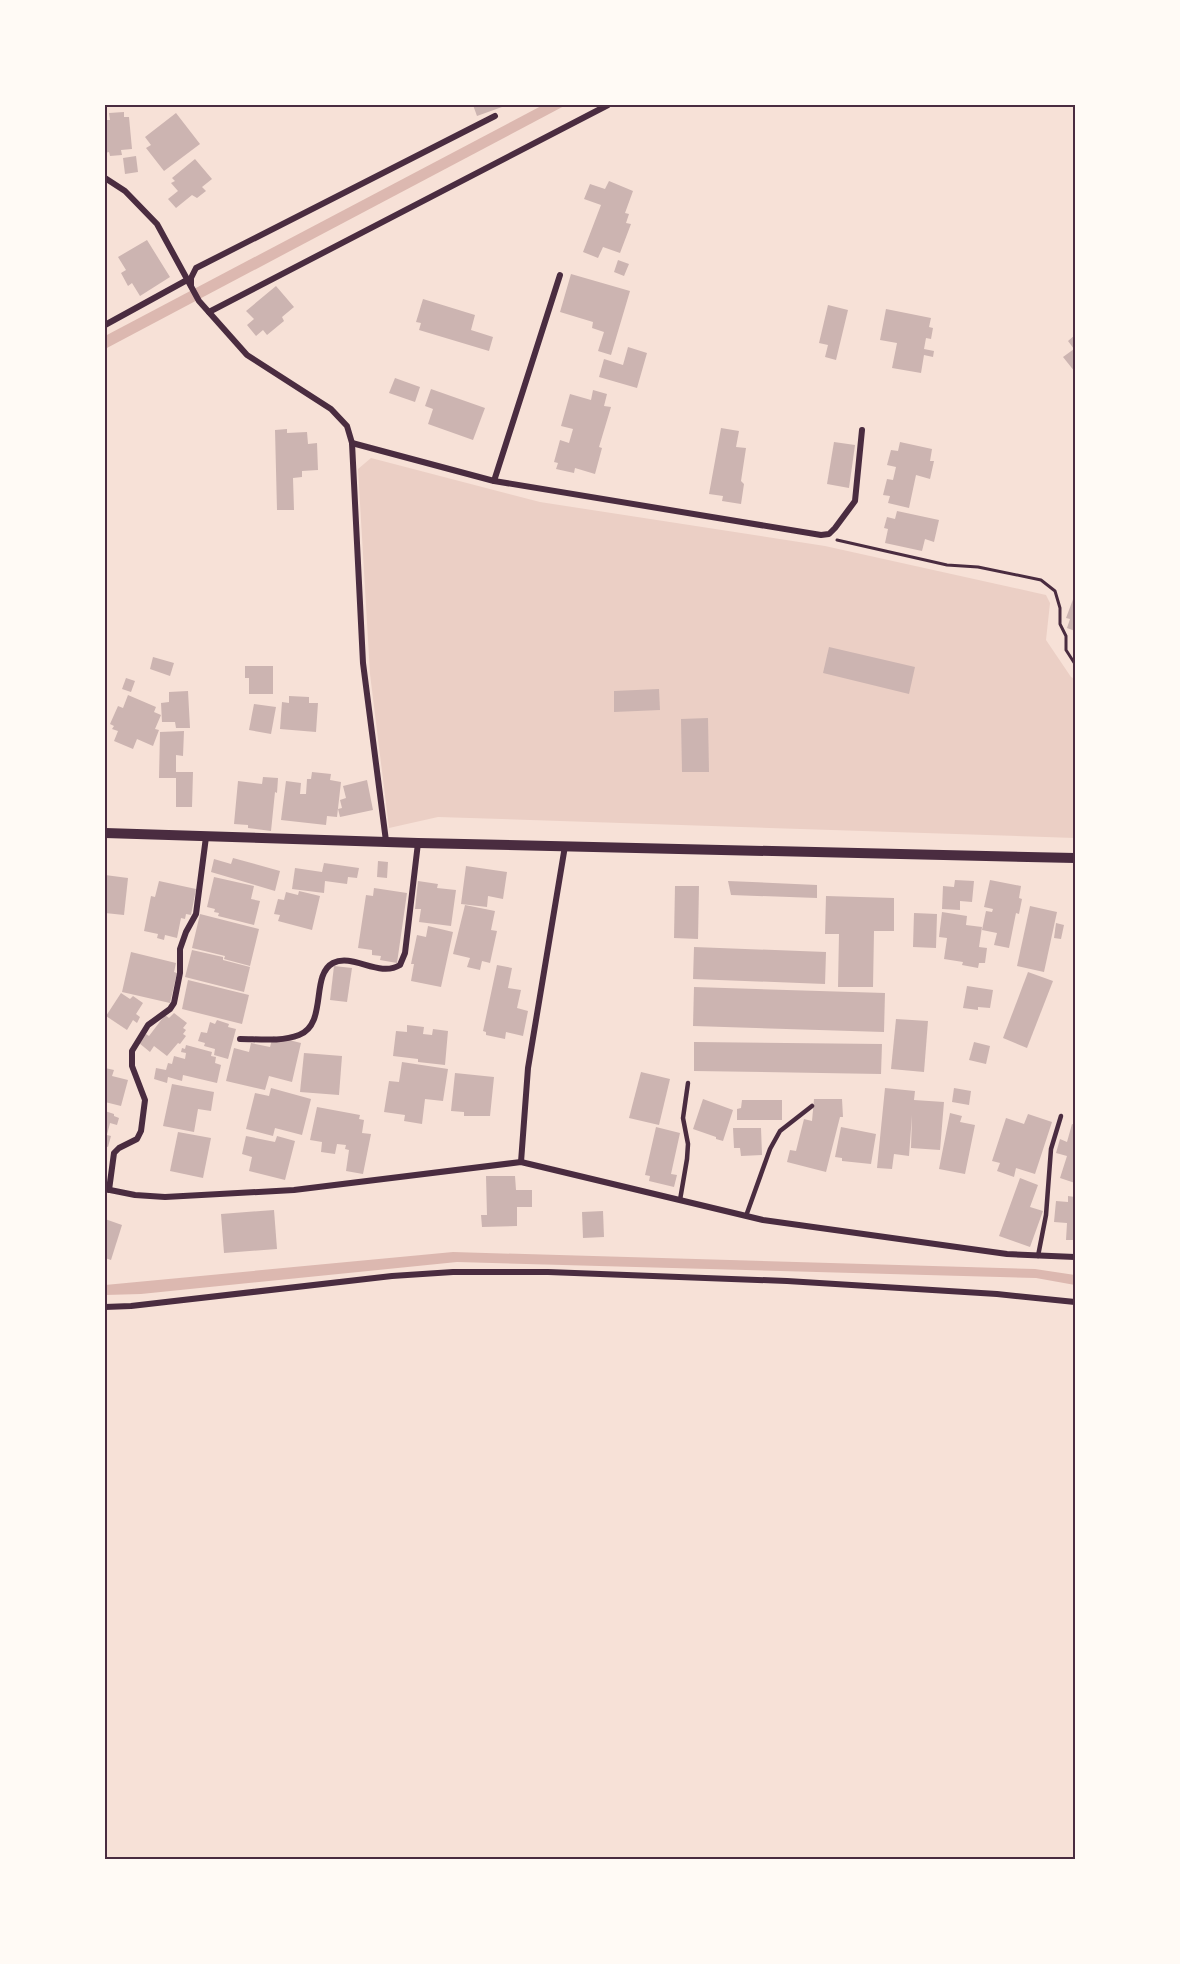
<svg xmlns="http://www.w3.org/2000/svg" width="1180" height="1964" viewBox="0 0 1180 1964" font-family="Helvetica,sans-serif">
<rect width="100%" height="100%" fill="#f7e1d7"/>
<polygon fill="#ebcfc5" points="371,458 540,502 825,546 1046,595 1050,603 1046,640 1071,677 1075,679 1075,838 438,817 389,828 370,674 358,469"/>
<g fill="#dcb8b0">
<polygon points="543,105 566,105 105,349 105,336"/>
<polygon points="453,1252 1035,1269 1075,1275 1075,1285 1036,1278 457,1262 141,1294 105,1295 105,1285"/>
</g>
<g fill="#ccb4b1">
<polygon points="473,105 501,105 502,107 477,116"/>
<polygon points="124,112 124,117 129,117 132,149 121,150 122,155 110,156 109,152 105,153 105,120 110,120 109,113"/>
<polygon points="176,113 200,144 164,171 146,148 151,145 145,137"/>
<polygon points="136,156 138,172 125,174 123,158"/>
<polygon points="195,159 212,179 202,187 206,191 197,198 192,195 176,208 168,199 178,191 171,183 175,181 172,178"/>
<polygon points="609,181 633,191 625,213 629,214 626,223 631,224 620,253 603,247 598,258 583,252 601,205 584,199 590,184 605,189"/>
<polygon points="147,240 170,277 140,296 132,283 128,286 121,273 126,270 118,257"/>
<polygon points="618,260 629,264 624,276 614,272"/>
<polygon points="571,274 630,291 611,355 598,351 604,332 592,328 593,322 560,312"/>
<polygon points="276,286 294,307 282,317 284,321 267,335 263,330 256,336 247,325 254,319 246,311"/>
<polygon points="423,299 475,315 471,330 493,337 489,351 419,330 421,323 416,322"/>
<polygon points="828,305 848,310 836,360 825,357 828,345 819,343"/>
<polygon points="886,309 931,318 929,327 933,328 931,339 926,338 924,349 934,351 933,357 924,355 921,373 892,368 897,343 880,340"/>
<polygon points="1075,335 1075,372 1063,357 1074,349 1068,341"/>
<polygon points="628,347 647,353 637,388 599,377 604,359 623,365"/>
<polygon points="395,378 420,387 415,402 389,393"/>
<polygon points="431,389 485,408 473,440 428,424 433,409 425,406"/>
<polygon points="593,390 607,394 604,406 611,407 599,447 602,448 595,474 575,468 574,473 556,469 558,463 554,462 560,440 569,443 573,429 561,426 570,394 591,400"/>
<polygon points="721,428 739,431 736,447 746,448 741,481 744,484 741,504 722,501 723,496 709,494"/>
<polygon points="287,429 287,433 307,432 308,444 317,443 318,470 302,471 302,477 293,478 294,510 277,510 275,430"/>
<polygon points="834,442 855,445 849,488 827,484"/>
<polygon points="900,442 932,449 930,461 934,461 930,479 916,475 909,508 888,503 890,496 883,495 887,479 893,480 896,467 887,465 891,450 898,451"/>
<polygon points="897,511 939,520 934,542 925,539 922,551 885,543 888,529 884,528 887,517 895,519"/>
<polygon points="1075,594 1075,631 1067,628 1070,619 1066,618"/>
<polygon points="829,647 915,667 909,694 823,673"/>
<polygon points="153,657 174,663 170,676 150,669"/>
<polygon points="245,666 273,666 273,694 249,694 249,678 245,678"/>
<polygon points="126,678 135,681 131,692 122,689"/>
<polygon points="659,689 660,710 614,712 614,691"/>
<polygon points="188,691 190,728 176,728 175,722 162,722 161,703 169,702 169,692"/>
<polygon points="128,695 156,707 154,712 161,715 155,729 159,730 153,746 137,739 133,749 114,741 118,731 112,729 114,726 110,724 118,706 123,708"/>
<polygon points="289,696 309,697 309,703 318,703 316,732 280,729 282,702 289,703"/>
<polygon points="254,704 276,707 271,734 249,730"/>
<polygon points="708,718 709,772 682,772 681,719"/>
<polygon points="184,731 183,756 176,755 176,772 193,772 192,807 176,807 176,778 159,778 160,732"/>
<polygon points="312,772 331,774 330,780 341,782 337,817 327,816 326,825 281,820 286,781 301,783 300,794 306,794 307,779 311,779"/>
<polygon points="263,777 278,778 277,793 275,792 271,831 248,828 248,825 234,824 238,781 262,784"/>
<polygon points="367,780 373,810 340,817 338,809 342,808 340,800 346,798 343,786"/>
<polygon points="233,858 280,871 275,891 211,872 214,859 231,864"/>
<polygon points="378,861 388,862 387,878 377,877"/>
<polygon points="324,863 359,868 357,878 348,877 347,884 325,881 324,893 292,889 295,868 322,872"/>
<polygon points="466,866 507,872 503,899 488,896 487,907 461,904"/>
<polygon points="105,875 128,878 124,915 105,913"/>
<polygon points="214,877 254,886 251,899 260,901 254,925 218,916 219,913 214,912 215,909 207,907"/>
<polygon points="955,880 974,881 972,902 960,901 960,910 942,909 943,886 954,887"/>
<polygon points="990,880 1021,886 1019,898 1022,899 1019,914 1016,913 1009,948 994,945 997,933 982,930 986,911 992,912 993,909 984,907"/>
<polygon points="159,881 196,889 191,915 186,914 185,919 181,918 177,938 165,935 164,940 157,938 158,934 144,931 151,896 155,897"/>
<polygon points="418,881 438,884 437,888 456,890 451,926 419,922 421,909 415,909"/>
<polygon points="728,881 817,885 817,898 731,895"/>
<polygon points="675,886 699,886 698,939 674,938"/>
<polygon points="374,888 407,893 397,963 380,960 381,956 372,955 372,950 358,948 366,895 373,896"/>
<polygon points="299,891 320,896 312,930 278,921 280,915 274,914 278,899 284,900 286,892 298,895"/>
<polygon points="826,896 894,898 894,931 874,931 873,987 838,987 839,934 825,934"/>
<polygon points="465,905 495,911 491,930 497,931 490,963 482,961 480,970 467,967 470,958 453,954"/>
<polygon points="1030,906 1057,912 1044,972 1017,966"/>
<polygon points="942,912 967,916 966,925 982,927 979,947 987,948 985,963 979,963 978,968 962,965 963,962 944,959 947,938 939,937"/>
<polygon points="914,913 937,914 936,948 913,947"/>
<polygon points="200,914 259,929 250,966 224,959 225,956 192,948"/>
<polygon points="1056,923 1064,925 1061,939 1054,938"/>
<polygon points="428,926 453,932 441,987 411,981 414,964 411,964 417,935 426,937"/>
<polygon points="694,947 826,952 825,984 693,979"/>
<polygon points="192,950 223,957 223,960 250,967 244,992 185,977"/>
<polygon points="131,952 176,963 174,972 177,973 170,1003 122,992"/>
<polygon points="497,965 512,968 508,988 521,990 517,1008 528,1011 523,1036 506,1032 505,1039 486,1035 486,1032 483,1031"/>
<polygon points="334,966 352,968 347,1002 330,1000"/>
<polygon points="1028,972 1053,981 1027,1048 1003,1038"/>
<polygon points="188,980 249,995 242,1024 182,1009"/>
<polygon points="967,986 993,990 990,1008 978,1007 978,1010 963,1008"/>
<polygon points="694,987 885,993 884,1032 693,1026"/>
<polygon points="121,993 130,999 133,996 143,1003 136,1014 140,1017 137,1023 133,1020 127,1030 106,1016"/>
<polygon points="174,1013 187,1023 183,1028 186,1030 183,1034 186,1036 180,1044 178,1043 167,1056 154,1046 150,1052 139,1043 146,1034 149,1036 165,1015 169,1018"/>
<polygon points="896,1019 928,1021 924,1072 891,1069"/>
<polygon points="217,1020 229,1024 228,1027 236,1029 228,1059 214,1055 215,1049 204,1046 205,1043 198,1041 201,1032 207,1033 210,1022 215,1024"/>
<polygon points="407,1025 424,1027 423,1034 432,1035 433,1029 448,1031 445,1065 418,1062 418,1059 393,1056 396,1031 407,1032"/>
<polygon points="273,1036 301,1043 292,1082 269,1076 265,1090 226,1081 234,1048 249,1052 251,1043 270,1047"/>
<polygon points="694,1042 882,1044 881,1074 694,1071"/>
<polygon points="974,1042 990,1046 986,1064 969,1060"/>
<polygon points="186,1045 212,1052 211,1056 216,1057 215,1063 221,1065 217,1083 183,1075 182,1081 168,1077 167,1083 154,1079 156,1068 166,1070 168,1063 172,1064 174,1056 185,1059 186,1053 181,1052 182,1048 185,1049"/>
<polygon points="304,1053 342,1056 339,1095 300,1092"/>
<polygon points="402,1062 448,1069 443,1101 425,1099 422,1124 404,1121 405,1115 384,1112 389,1081 399,1082"/>
<polygon points="105,1068 114,1070 112,1076 128,1080 121,1106 105,1102"/>
<polygon points="641,1072 670,1079 659,1125 629,1118"/>
<polygon points="455,1073 494,1077 490,1116 464,1116 464,1112 451,1111"/>
<polygon points="172,1084 214,1092 211,1111 198,1109 194,1132 163,1126"/>
<polygon points="271,1088 311,1099 302,1135 275,1128 273,1136 246,1129 255,1093 269,1096"/>
<polygon points="885,1088 915,1091 914,1100 944,1102 940,1150 911,1148 912,1115 909,1156 894,1154 892,1169 877,1168"/>
<polygon points="954,1088 971,1091 969,1105 952,1102"/>
<polygon points="703,1099 733,1110 723,1141 716,1139 716,1137 693,1129"/>
<polygon points="814,1099 842,1099 843,1117 840,1117 826,1172 787,1162 790,1150 796,1151 804,1119 812,1121"/>
<polygon points="742,1100 782,1100 782,1120 737,1120 737,1109 741,1108"/>
<polygon points="317,1107 360,1115 359,1119 364,1120 362,1133 371,1134 363,1174 346,1171 349,1150 345,1149 346,1145 337,1144 335,1154 321,1152 322,1142 310,1140"/>
<polygon points="105,1111 114,1114 114,1116 119,1118 117,1125 110,1123 107,1135 111,1136 108,1147 105,1146"/>
<polygon points="950,1113 962,1116 960,1122 975,1125 965,1174 939,1169"/>
<polygon points="1028,1114 1052,1122 1035,1174 1016,1168 1014,1177 997,1171 1000,1163 992,1161 1006,1118 1024,1124"/>
<polygon points="1072,1124 1075,1125 1075,1183 1060,1178 1067,1156 1056,1153 1060,1139 1067,1142"/>
<polygon points="656,1127 680,1133 671,1174 677,1175 674,1187 649,1181 650,1176 645,1175"/>
<polygon points="841,1127 876,1134 871,1164 842,1161 842,1158 835,1157"/>
<polygon points="733,1128 761,1128 762,1155 741,1156 740,1148 734,1148"/>
<polygon points="178,1132 211,1138 203,1178 170,1171"/>
<polygon points="246,1136 275,1142 277,1136 295,1141 285,1180 249,1171 252,1157 242,1154"/>
<polygon points="486,1176 515,1176 516,1190 532,1190 532,1207 517,1207 517,1226 482,1227 481,1215 487,1215"/>
<polygon points="1020,1178 1038,1185 1030,1207 1043,1211 1030,1247 999,1236"/>
<polygon points="1068,1196 1075,1197 1075,1244 1073,1244 1073,1240 1066,1240 1067,1223 1054,1222 1056,1201 1068,1202"/>
<polygon points="274,1210 277,1249 224,1253 221,1214"/>
<polygon points="603,1211 604,1237 583,1238 582,1212"/>
<polygon points="105,1219 122,1225 111,1260 105,1258"/>
</g>
<g fill="none" stroke-linecap="round" stroke-linejoin="round">
<polyline stroke="#4a2c40" stroke-width="3" points="837,540 947,565 978,567 1041,580 1055,591 1060,608 1060,624 1066,636 1066,650 1075,664"/>
<g stroke="#4a2c40" stroke-width="4.5">
<polyline points="680,1200 687,1159 688,1144 683,1118 688,1083"/>
<polyline points="746,1216 770,1149 780,1131 812,1106"/>
<polyline points="1038,1256 1046,1215 1051,1149 1061,1116"/>
</g>
<g stroke="#4a2c40" stroke-width="6">
<polyline points="105,178 125,191 157,224 199,301 247,355 331,409 347,426 352,443 363,663 386,841"/>
<polyline points="191,285 191,278 196,268 495,116"/>
<polyline points="209,312 608,105"/>
<polyline points="105,325 187,280"/>
<polyline points="352,443 494,481 821,535 829,534 835,528 855,501 862,430"/>
<polyline points="494,481 560,275"/>
<path d="M240 1039C258 1039 281 1042 299 1035 328 1024 310 975 333 963 353 953 379 978 400 965L405 953 418 843"/>
<polyline points="521,1162 528,1068 565,846"/>
<polyline points="105,1189 135,1195 165,1197 294,1190 521,1162 763,1220 1007,1254 1075,1257"/>
<polyline points="109,1190 114,1153 119,1148 137,1139 141,1131 145,1100 132,1066 132,1051 148,1025 170,1009 174,1003 180,973 180,949 186,932 196,914 206,837"/>
<polyline points="105,1307 131,1306 392,1276 453,1272 548,1272 787,1281 997,1294 1075,1302"/>
</g>
<polyline stroke="#4a2c40" stroke-width="10" points="105,833 418,843 1075,858"/>
</g>
<rect width="1180" height="1964" fill="none" stroke="#fffaf5" stroke-width="213"/>
<rect x="106" y="106" width="968" height="1752" fill="none" stroke="#4a2c40" stroke-width="2"/>
</svg>
